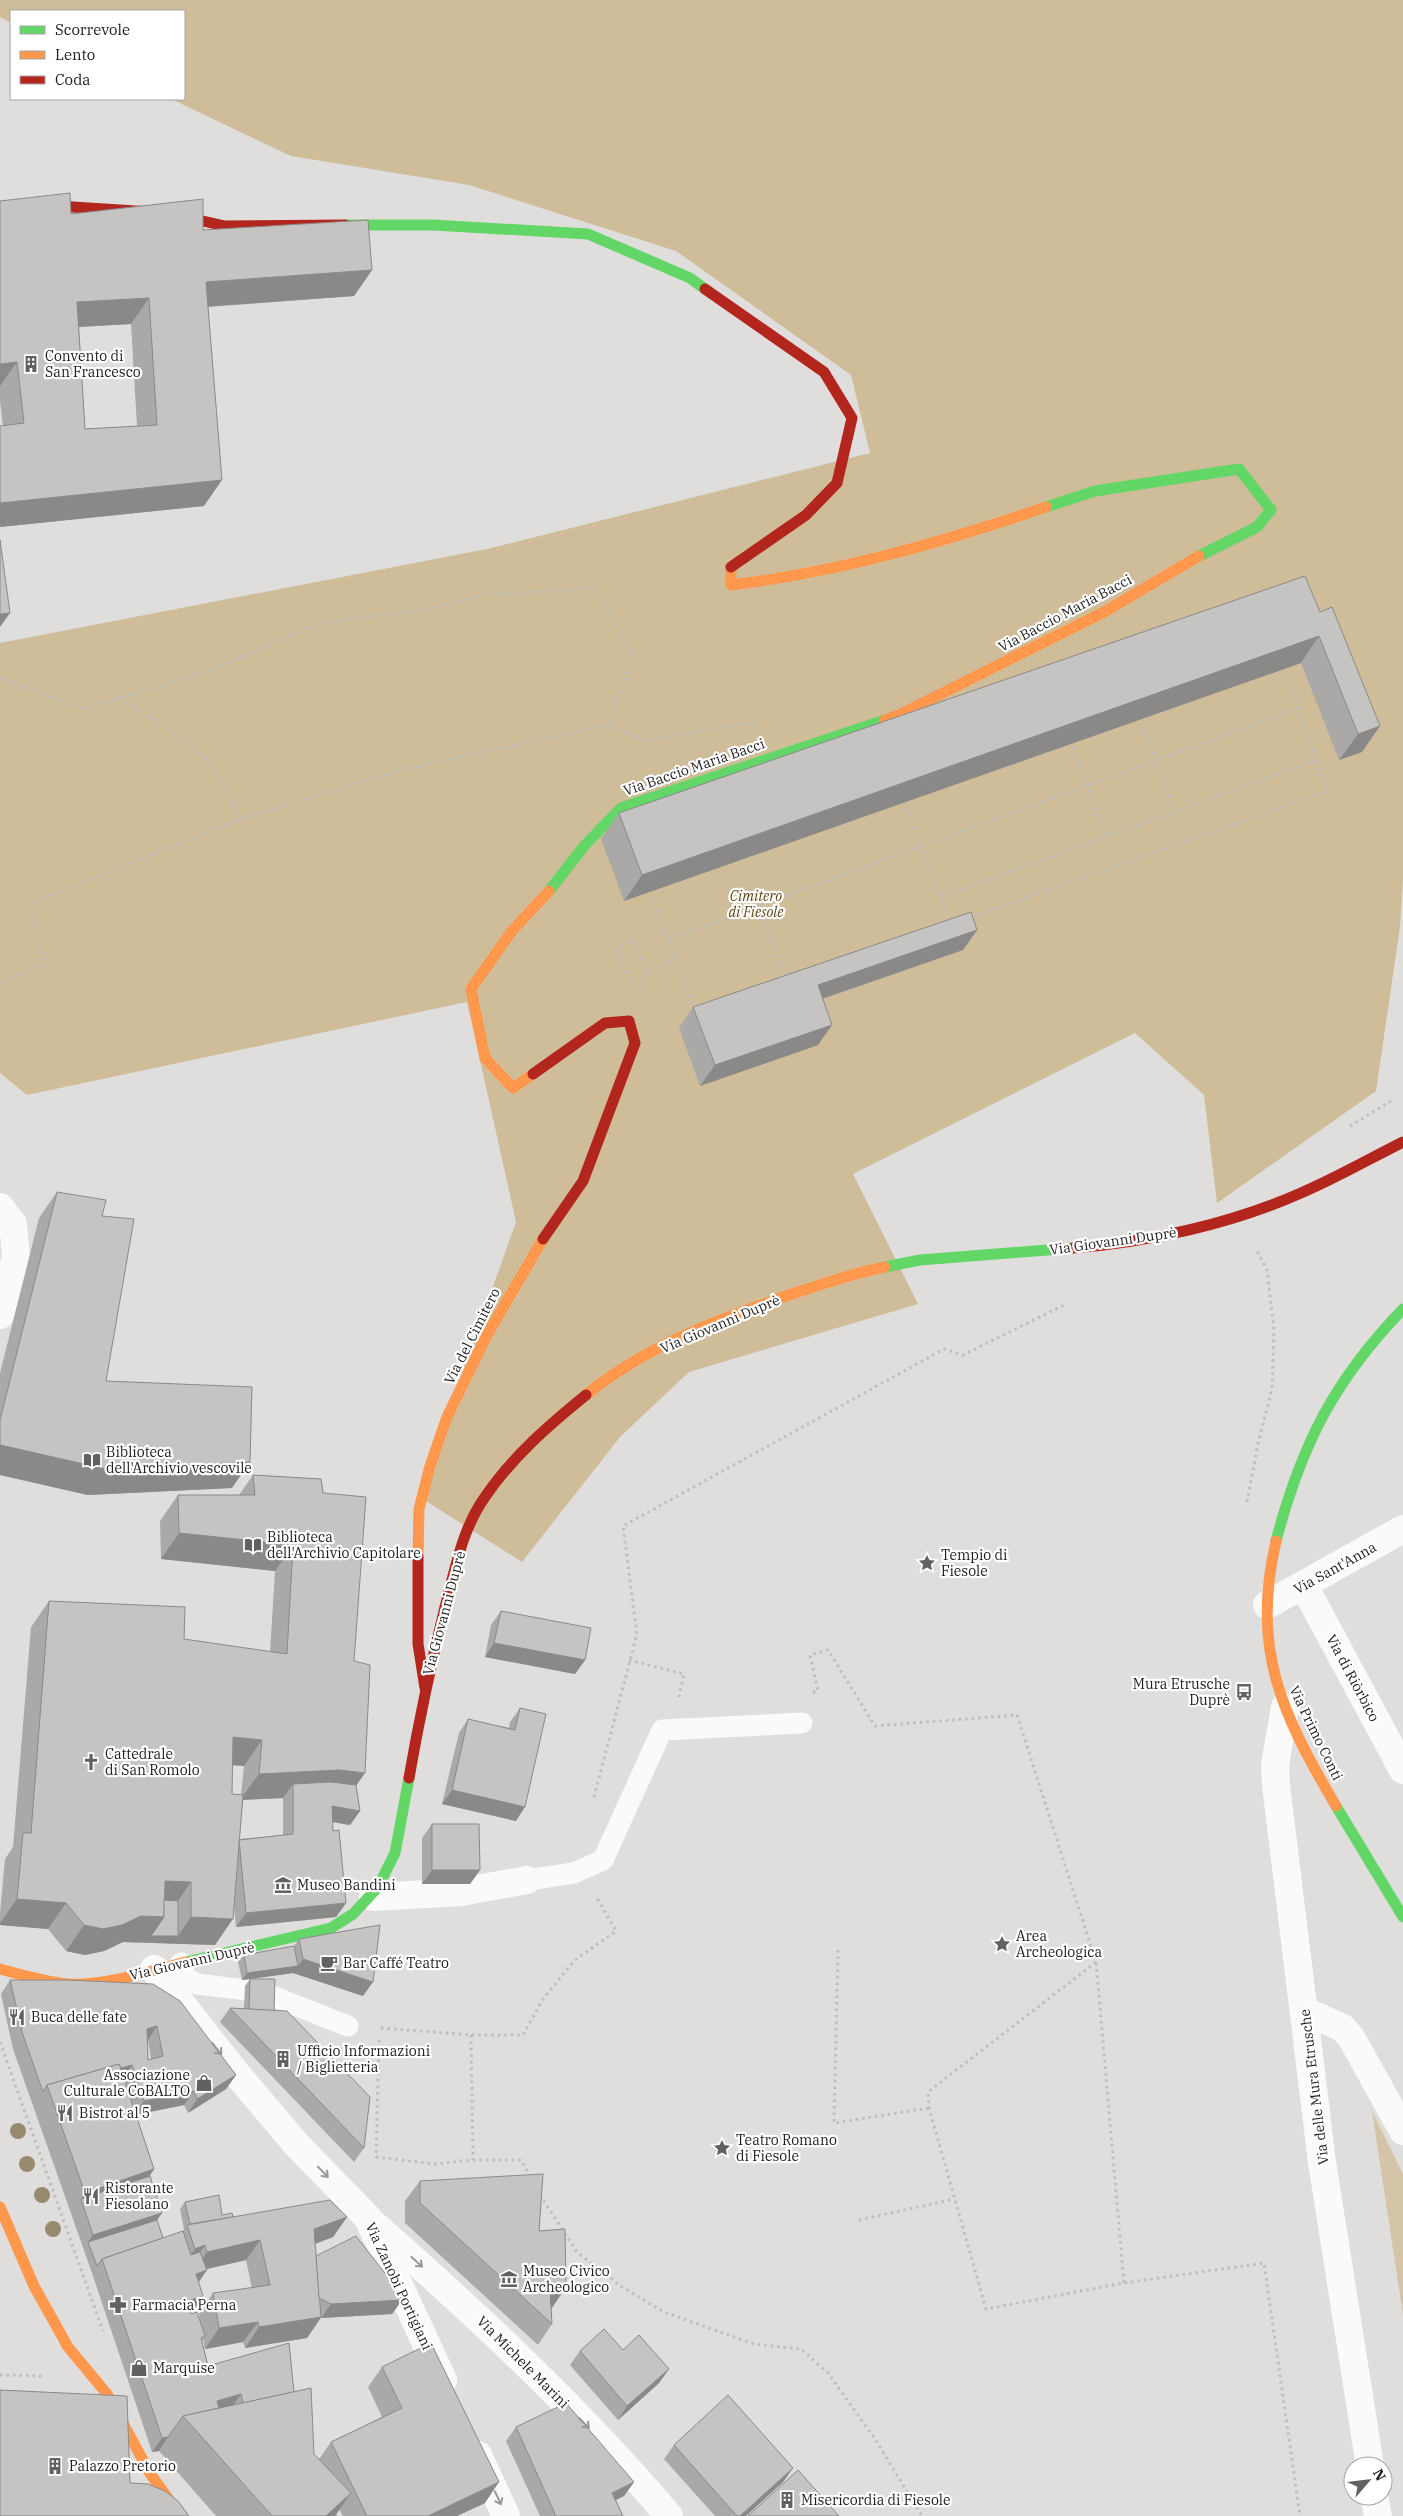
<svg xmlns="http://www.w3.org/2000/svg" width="1403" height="2516" viewBox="0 0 1403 2516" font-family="'IBM Plex Serif',serif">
<rect width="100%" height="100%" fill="#e0dedc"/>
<polygon fill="#d4c5a8" points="1372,2111 1403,2174 1403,2315"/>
<polygon fill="#cfbd9a" points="0,0 1403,0 1403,879 1400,927 1376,1091 1217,1203 1204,1095 1135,1033 853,1174 918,1304 689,1372 620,1437 522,1562 418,1496 516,1222 467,1002 27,1095 0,1073 0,643 487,549 870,453 851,375 676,251 469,185 291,156 171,99 184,99 184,11 11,11 11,23 0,17"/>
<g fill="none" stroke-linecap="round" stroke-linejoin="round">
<g stroke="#bfbebd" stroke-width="3" stroke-dasharray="2.5 4" stroke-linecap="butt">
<polyline points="0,678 84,709 211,670 320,623 429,609 484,595 597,588 633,656 609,725"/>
<polyline points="119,698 194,745 228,790 240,819"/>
<polyline points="1142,722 1175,812"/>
<polyline points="1073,747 1106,837"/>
<polyline points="906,808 950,921"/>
<polyline points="941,897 1317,760"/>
<polyline points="652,898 695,1010"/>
<polyline points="759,906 786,978"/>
<polyline points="969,918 1328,791 1286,672"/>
<polyline points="668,939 1299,708"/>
<polyline points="0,982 44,965 30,904 240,819 400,770 609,725 645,740 759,722"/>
<polyline points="632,985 616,949 633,940 648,972 676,960"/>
<polyline points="642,988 648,972"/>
<polyline points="1350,1126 1391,1101"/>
<polyline points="1247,1502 1259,1439 1272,1389 1274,1330 1267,1270 1256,1249"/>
<polyline points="629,1660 684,1674 679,1697"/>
<polyline points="813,1692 818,1691 810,1655 828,1650 875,1726 1017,1715 1096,1962 1124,2283"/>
<polyline points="594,1797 637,1634 623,1526 944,1349 963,1355 1066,1304"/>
<polyline points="838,1950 834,2123 929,2108"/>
<polyline points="1096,1962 928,2092 929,2108 986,2309 1124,2283 1264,2263 1300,2516"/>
<polyline points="381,2028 471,2035 523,2035 543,1999 575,1960 616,1931 597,1898"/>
<polyline points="471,2035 473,2160"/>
<polyline points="379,2040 376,2157 435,2164 473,2160 521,2160 531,2178"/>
<polyline points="0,2042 103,2331"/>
<polyline points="540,2195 577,2252 622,2287 664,2312 754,2344 801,2349 828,2373 875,2439 922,2516"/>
<polyline points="859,2220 954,2199"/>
<polyline points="0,2375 44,2376"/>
</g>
<g stroke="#fafafa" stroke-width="21">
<polyline points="527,1880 574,1873 603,1860 662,1730 802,1723"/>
<polyline points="181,1963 186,1978 197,1984 262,1992 348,2026"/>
</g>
<g stroke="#fafafa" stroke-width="28">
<polyline points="0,1207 13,1224 16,1257 0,1315"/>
<polyline points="1304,1586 1403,1770"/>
<polyline points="1267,1605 1403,1529"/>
<polyline points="1285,1707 1275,1765 1276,1785 1322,2162 1370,2466"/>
<polyline points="373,1897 461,1892 527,1880"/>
<polyline points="154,1969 236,2073 296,2144 368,2218 443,2380"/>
<polyline points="1305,2011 1343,2028 1352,2039 1403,2131"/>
<path d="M376 2226C479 2317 580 2411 669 2516"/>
<polyline points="478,2455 506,2516"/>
<polyline points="1374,2496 1378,2516"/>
</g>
<g stroke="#63d668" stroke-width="11">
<polyline points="345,225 433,225 588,234 690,278 705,289"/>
<polyline points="1046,507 1095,491 1239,469 1271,510 1257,527 1199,556"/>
<polyline points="549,891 585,845 621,808 885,720"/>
<polyline points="885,1267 920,1260 1073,1248"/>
<path d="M1276 1541C1301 1446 1334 1380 1403 1309"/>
<polyline points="1336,1806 1403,1917"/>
<polyline points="186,1962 331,1928 353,1914 378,1887 395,1853 409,1778"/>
</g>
<g stroke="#ff974d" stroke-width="11">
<path d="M731 567V585C839 572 943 542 1046 507"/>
<polyline points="885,720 899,715 1106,611 1199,556"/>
<polyline points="533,1074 513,1088 485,1058 471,989 512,931 549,891"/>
<path d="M586 1395C646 1345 727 1316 801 1291 829 1282 857 1272 885 1267"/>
<path d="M1276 1541C1251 1651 1282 1714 1336 1806"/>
<polyline points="418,1557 419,1509 430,1466 447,1417 487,1335 543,1239"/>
<path d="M0 1969C22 1975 45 1982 68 1984 105 1986 150 1971 186 1962"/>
<polyline points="0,2207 34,2286 68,2347 107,2394 151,2475 181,2516"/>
</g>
<g stroke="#b3261e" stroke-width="11">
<polyline points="0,211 57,206 167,213 225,226 345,225"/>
<polyline points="705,289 824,372 852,418 837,483 806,515 731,567"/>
<polyline points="533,1074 605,1023 629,1021 635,1043 583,1181 543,1239"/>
<path d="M1073 1248C1149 1242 1231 1224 1301 1193 1336 1178 1369 1159 1403 1142"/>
<polyline points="418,1557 418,1644 425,1688"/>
<path d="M409 1778C419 1720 431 1664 445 1607 455 1570 462 1529 485 1497 512 1457 549 1425 586 1395"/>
</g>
</g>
<g fill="#978a6f">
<circle cx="18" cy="2131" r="8"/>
<circle cx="27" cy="2164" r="8"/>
<circle cx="42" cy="2195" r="8"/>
<circle cx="53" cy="2229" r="8"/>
</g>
<g fill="#aaa9a7" fill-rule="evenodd">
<path d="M0 201 71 214 203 230 372 270 354 296 208 307 204 506 0 527V426H3L0 401ZM131 324 137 426 85 429 79 327Z"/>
<polygon points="1332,607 1362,752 1339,760 1301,663 624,901 601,839 619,813 1320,612"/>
<polygon points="977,930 963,950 823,999 818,1045 700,1086 679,1028 693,1007"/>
<polygon points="57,1192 102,1216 106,1381 232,1488 88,1495 0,1475 0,1373 39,1218"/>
<path d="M253 1475 321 1479 354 1661 356 1785 360 1811 350 1825 332 1822 333 1831 346 1903 336 1917 236 1927 234 1905 215 1945 123 1942 104 1951 85 1955 66 1951 48 1929 0 1925V1913L5 1859 13 1847 31 1627 49 1601 184 1639 270 1652 275 1571 161 1559 160 1521 178 1495H239ZM232 1765 244 1766 241 1795 232 1794ZM283 1798V1835L239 1839 243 1800Z"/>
<polygon points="501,1611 585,1660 575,1674 485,1657 491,1625"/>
<polygon points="520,1708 516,1821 442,1804 459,1733 468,1719 509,1728 510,1722"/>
<polygon points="432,1824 480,1870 470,1884 422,1884 422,1838"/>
<polygon points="299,1939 363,1996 293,1973 252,1979 274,2011 364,2148 354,2162 220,2022 230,2008 244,2009 245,1986 250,1979 242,1980 238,1962 244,1955 294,1946"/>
<path d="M10 1980 153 1984 236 2075 226 2089 188 2113 184 2105 136 2115 154 2169 150 2176 162 2213 157 2220 163 2238 183 2231 184 2229 180 2209 185 2202 222 2215 233 2217H347L333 2237 315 2244 316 2256 402 2300 392 2314 321 2318 307 2338 245 2348 243 2342 205 2349 203 2339 202 2341 208 2366 294 2392 314 2454 319 2459 331 2442 382 2417 368 2387 382 2367 485 2503 457 2516H343L339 2509 336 2514 338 2516H216L159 2451 152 2452 92 2273 13 2049 1 1994ZM148 2040 151 2059 148 2060ZM246 2260 252 2288 213 2293 199 2314 200 2320 191 2314 190 2311 194 2310 199 2282 207 2270V2269Z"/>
<polygon points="420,2181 539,2231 566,2287 551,2308 552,2324 538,2345 405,2223 405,2201"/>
<polygon points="623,2350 669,2369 659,2383 618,2420 570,2365 580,2351"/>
<polygon points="516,2427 634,2482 624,2496 616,2500 623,2516 540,2516 506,2441"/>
<polygon points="674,2445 793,2468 783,2482 746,2516 715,2516 664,2459"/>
</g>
<g fill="#8b8988">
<polygon points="372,270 354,296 188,308 206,282"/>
<polygon points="149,298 131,324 59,328 77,302"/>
<polygon points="17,362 0,386 0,364"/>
<polygon points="222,480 204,506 0,527 0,503"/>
<polygon points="10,613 0,627 0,614"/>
<polygon points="1319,636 1301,663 624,901 642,875"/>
<polygon points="1380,726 1362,752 1339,760 1358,734"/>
<polygon points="977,930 963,950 804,1005 818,985"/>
<polygon points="832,1025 818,1045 700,1086 715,1065"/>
<polygon points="0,1445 250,1462 232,1488 88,1495 0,1475"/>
<polygon points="179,1533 293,1545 275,1571 161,1559"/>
<polygon points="494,1643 585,1660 575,1674 485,1657"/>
<polygon points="233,1737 262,1740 244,1766 215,1764"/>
<polygon points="339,1770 365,1773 347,1799 293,1784 283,1798 240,1800 259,1774"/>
<polygon points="452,1790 525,1807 516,1821 442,1804"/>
<polygon points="332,1806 360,1811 350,1825 322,1820"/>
<polygon points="432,1870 480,1870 470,1884 422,1884"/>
<polygon points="165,1881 191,1882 173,1908 151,1907"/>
<polygon points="17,1899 66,1903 48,1929 0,1925 0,1923"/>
<polygon points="346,1903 336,1917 236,1927 246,1913"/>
<polygon points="141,1916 164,1917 178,1936 191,1917 233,1919 215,1945 123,1942 104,1951 85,1955 66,1951 84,1925"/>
<polygon points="303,1959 373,1982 363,1996 293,1973 242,1980 247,1973 298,1966"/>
<polygon points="157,2026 148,2040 147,2029"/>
<polygon points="132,2065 122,2079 49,2090"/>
<polygon points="236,2075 226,2089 188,2113 197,2099"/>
<polygon points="194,2091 184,2105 134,2115 144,2101"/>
<polygon points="154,2169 140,2190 81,2199 85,2193"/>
<polygon points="162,2213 152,2227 88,2242 93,2235"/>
<polygon points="347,2217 333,2237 299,2250 314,2229"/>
<polygon points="260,2240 246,2260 193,2272 207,2252"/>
<polygon points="205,2245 190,2266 181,2269 195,2249"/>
<polygon points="207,2270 197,2284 196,2274"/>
<polygon points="566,2287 552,2308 538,2311 550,2291"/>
<polygon points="203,2296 194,2310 178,2315 188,2301"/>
<polygon points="402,2300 392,2314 321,2318 331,2304"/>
<polygon points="321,2317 307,2338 245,2348 259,2327"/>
<polygon points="258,2322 243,2342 205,2349 219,2328"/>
<polygon points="669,2369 659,2383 618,2420 627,2406"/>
<polygon points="241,2394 231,2408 208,2415 217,2401"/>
<polygon points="168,2437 159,2451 152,2452 162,2438"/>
<polygon points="793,2468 783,2482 746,2516 740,2516"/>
<polygon points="499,2482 485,2503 457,2516 428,2516"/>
<polygon points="634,2482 624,2496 602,2507 612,2493"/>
<polygon points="351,2493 335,2516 326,2516"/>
</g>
<g fill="#c6c4c2" stroke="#8b8988" fill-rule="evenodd">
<path d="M70 193 71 214 203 199V230L368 220 372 270 206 282 222 480 0 503V426L24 423 17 362 0 364V201ZM149 298 157 425 85 429 77 302Z"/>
<polygon points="0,540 10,613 0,614"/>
<polygon points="1305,576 1320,612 1332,607 1380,726 1358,734 1319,636 642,875 619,813"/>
<polygon points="971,912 977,930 818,985 832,1025 715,1065 693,1007"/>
<polygon points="57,1192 106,1200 102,1216 134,1219 106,1381 252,1387 250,1462 106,1469 0,1445 0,1420"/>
<polygon points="253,1475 321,1479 323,1493 366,1497 354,1661 370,1665 365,1773 339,1770 259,1774 262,1740 233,1737 232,1794 243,1795 233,1919 191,1917 191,1882 165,1881 164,1917 141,1916 122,1925 103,1929 84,1925 66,1903 17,1899 23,1833 31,1833 49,1601 185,1607 184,1639 287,1654 293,1545 179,1533 178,1495 255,1495"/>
<polygon points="501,1611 591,1628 585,1660 494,1643"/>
<polygon points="520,1708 546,1714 525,1807 452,1790 468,1719 515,1730"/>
<polygon points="331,1782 356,1785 360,1811 332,1806 333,1831 339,1830 346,1903 246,1913 239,1840 293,1834 293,1784"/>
<polygon points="432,1824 479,1824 480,1870 432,1870"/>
<polygon points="164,1900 178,1901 178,1936 151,1936 164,1917"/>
<polygon points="380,1925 373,1982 303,1959 299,1939"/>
<polygon points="294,1946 298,1966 247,1973 244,1955"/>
<polygon points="250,1979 275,1979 274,2011 249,2009"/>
<path d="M10 1980H67L153 1984 180 2001 236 2075 197 2099 194 2091 144 2101 132 2065 121 2068 119 2064 47 2085 43 2092 23 2035ZM157 2026 163 2056 148 2060 147 2029Z"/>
<polygon points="230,2008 287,2011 370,2097 364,2148"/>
<polygon points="119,2064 154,2169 85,2193 47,2085"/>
<polygon points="543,2174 539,2231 565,2229 566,2287 550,2291 552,2324 420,2203 420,2181"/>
<polygon points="150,2176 162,2213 93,2235 81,2199"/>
<polygon points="219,2195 222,2215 232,2213 233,2217 190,2224 185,2202"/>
<polygon points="330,2200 347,2217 314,2229 321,2317 259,2327 258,2322 219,2328 213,2293 270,2285 260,2240 207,2252 205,2245 195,2249 187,2225"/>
<polygon points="157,2220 163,2238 102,2259 97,2266 88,2242"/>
<polygon points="183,2231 191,2255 200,2252 207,2270 196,2274 203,2296 188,2301 191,2314 197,2312 205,2336 201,2338 208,2366 289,2343 294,2392 243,2403 241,2394 217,2401 219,2408 183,2416 168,2437 162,2438 102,2259"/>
<polygon points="356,2236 388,2277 402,2300 331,2304 319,2298 316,2256"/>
<polygon points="604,2329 623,2350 639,2335 669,2369 627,2406 580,2351"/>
<polygon points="431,2343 499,2482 428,2516 367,2516 331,2442 402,2408 382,2367"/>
<polygon points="311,2388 314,2454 351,2493 326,2516 272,2516 183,2416"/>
<polygon points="0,2390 127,2396 130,2483 148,2484 165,2491 178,2501 189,2516 0,2516"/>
<polygon points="728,2395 793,2468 740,2516 737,2516 674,2445"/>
<polygon points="566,2403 634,2482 612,2493 623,2516 556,2516 516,2427"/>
<polygon points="798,2470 839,2516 748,2516"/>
</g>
<defs><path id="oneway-shaft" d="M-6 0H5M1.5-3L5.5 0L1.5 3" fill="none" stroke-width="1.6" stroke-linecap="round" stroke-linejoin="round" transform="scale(1.25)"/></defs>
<g stroke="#979796">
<use href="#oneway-shaft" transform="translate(217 2049) rotate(51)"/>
<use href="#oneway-shaft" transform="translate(323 2172) rotate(46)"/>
<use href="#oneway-shaft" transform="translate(417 2262) rotate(42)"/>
<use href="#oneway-shaft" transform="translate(584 2423) rotate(45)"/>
<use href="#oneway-shaft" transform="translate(498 2498) rotate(65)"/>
</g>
<defs>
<g id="building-bare" transform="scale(1.35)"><path d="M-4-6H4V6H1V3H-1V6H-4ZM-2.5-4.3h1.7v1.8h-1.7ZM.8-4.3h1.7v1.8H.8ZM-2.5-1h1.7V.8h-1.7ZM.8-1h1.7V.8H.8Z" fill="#62615f" stroke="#fff" stroke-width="2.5" paint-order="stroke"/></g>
<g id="library-bare" transform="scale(1.35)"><path d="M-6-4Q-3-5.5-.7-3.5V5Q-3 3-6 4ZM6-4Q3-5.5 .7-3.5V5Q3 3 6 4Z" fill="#62615f" stroke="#fff" stroke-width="2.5" paint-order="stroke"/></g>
<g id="sight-bare" transform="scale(1.35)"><path d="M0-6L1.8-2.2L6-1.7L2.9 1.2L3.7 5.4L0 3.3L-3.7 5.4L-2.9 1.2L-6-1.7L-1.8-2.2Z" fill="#62615f" stroke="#fff" stroke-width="2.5" paint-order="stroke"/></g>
<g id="bus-bare" transform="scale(1.35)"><path d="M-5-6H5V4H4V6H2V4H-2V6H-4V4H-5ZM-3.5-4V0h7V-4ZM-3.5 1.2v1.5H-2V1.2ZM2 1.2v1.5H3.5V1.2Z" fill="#62615f" stroke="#fff" stroke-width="2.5" paint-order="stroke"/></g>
<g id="church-bare" transform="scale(1.35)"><path d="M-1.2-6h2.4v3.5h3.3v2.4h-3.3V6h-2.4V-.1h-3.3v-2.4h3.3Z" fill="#62615f" stroke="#fff" stroke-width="2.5" paint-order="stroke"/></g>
<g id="museum-bare" transform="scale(1.35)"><path d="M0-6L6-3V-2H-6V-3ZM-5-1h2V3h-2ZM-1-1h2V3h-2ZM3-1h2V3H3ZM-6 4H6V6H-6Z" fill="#62615f" stroke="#fff" stroke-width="2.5" paint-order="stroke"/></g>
<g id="cafe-bare" transform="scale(1.35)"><path d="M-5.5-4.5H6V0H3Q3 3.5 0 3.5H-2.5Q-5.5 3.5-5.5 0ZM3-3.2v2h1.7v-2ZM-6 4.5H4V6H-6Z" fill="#62615f" stroke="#fff" stroke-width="2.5" paint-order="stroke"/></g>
<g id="restaurant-bare" transform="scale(1.35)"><path d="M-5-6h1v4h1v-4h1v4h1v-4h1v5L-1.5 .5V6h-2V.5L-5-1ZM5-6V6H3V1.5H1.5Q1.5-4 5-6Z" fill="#62615f" stroke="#fff" stroke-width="2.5" paint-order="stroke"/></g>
<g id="shop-bare" transform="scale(1.35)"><path d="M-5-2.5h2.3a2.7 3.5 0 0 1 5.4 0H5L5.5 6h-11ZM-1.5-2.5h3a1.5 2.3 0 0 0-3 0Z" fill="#62615f" stroke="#fff" stroke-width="2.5" paint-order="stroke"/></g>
<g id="pharmacy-bare" transform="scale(1.35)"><path d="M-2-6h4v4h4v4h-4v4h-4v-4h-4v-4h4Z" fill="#62615f" stroke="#fff" stroke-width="2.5" paint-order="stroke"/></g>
</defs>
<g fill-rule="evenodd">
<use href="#building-bare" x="31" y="364"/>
<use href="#library-bare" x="92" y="1460"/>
<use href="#library-bare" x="253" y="1545"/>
<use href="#sight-bare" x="927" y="1563"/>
<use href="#bus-bare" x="1244" y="1692"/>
<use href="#church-bare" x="91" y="1762"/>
<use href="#museum-bare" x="283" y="1885"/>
<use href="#sight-bare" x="1002" y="1944"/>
<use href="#cafe-bare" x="329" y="1963"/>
<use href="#restaurant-bare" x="17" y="2017"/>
<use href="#building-bare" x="283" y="2059"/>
<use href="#shop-bare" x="204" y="2083"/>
<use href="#restaurant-bare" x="65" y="2113"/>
<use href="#sight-bare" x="722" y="2148"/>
<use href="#restaurant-bare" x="91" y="2196"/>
<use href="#museum-bare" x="509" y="2279"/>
<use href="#pharmacy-bare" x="118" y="2305"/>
<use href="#shop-bare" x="139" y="2368"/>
<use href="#building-bare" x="55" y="2466"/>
<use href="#building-bare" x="787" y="2500"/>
</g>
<g text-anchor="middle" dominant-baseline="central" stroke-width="4.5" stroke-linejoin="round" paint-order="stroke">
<g font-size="14" fill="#1e1d1b" stroke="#fff" text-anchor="start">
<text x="45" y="356">Convento di<tspan x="45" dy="16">San Francesco</tspan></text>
<text x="106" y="1452">Biblioteca<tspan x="106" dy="16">dell'Archivio vescovile</tspan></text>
<text x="267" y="1537">Biblioteca<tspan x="267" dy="16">dell'Archivio Capitolare</tspan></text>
<text x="941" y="1555">Tempio di<tspan x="941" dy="16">Fiesole</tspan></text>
<text x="1230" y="1684" text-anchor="end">Mura Etrusche<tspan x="1230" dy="16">Duprè</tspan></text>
<text x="105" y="1754">Cattedrale<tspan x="105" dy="16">di San Romolo</tspan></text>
<text x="297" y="1885">Museo Bandini</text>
<text x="1016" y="1936">Area<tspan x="1016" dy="16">Archeologica</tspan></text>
<text x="343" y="1963">Bar Caffé Teatro</text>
<text x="31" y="2017">Buca delle fate</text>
<text x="297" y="2051">Ufficio Informazioni<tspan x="297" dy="16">/ Biglietteria</tspan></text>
<text x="190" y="2075" text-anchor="end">Associazione<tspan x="190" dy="16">Culturale CoBALTO</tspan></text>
<text x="79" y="2113">Bistrot al 5</text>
<text x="736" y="2140">Teatro Romano<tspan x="736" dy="16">di Fiesole</tspan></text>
<text x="105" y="2188">Ristorante<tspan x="105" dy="16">Fiesolano</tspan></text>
<text x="523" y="2271">Museo Civico<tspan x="523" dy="16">Archeologico</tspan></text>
<text x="132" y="2305">Farmacia Perna</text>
<text x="153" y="2368">Marquise</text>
<text x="69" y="2466">Palazzo Pretorio</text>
<text x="801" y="2500">Misericordia di Fiesole</text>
</g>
<g font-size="14" fill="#1e1d1b" stroke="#fff">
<text transform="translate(1065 613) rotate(-28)">Via Baccio Maria Bacci</text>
<text transform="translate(694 767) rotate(-19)">Via Baccio Maria Bacci</text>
<text transform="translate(1113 1241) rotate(-8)">Via Giovanni Duprè</text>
<text transform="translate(720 1324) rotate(-23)">Via Giovanni Duprè</text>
<text transform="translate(472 1336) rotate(-63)">Via del Cimitero</text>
<text transform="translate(1335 1568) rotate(-29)">Via Sant'Anna</text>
<text transform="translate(444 1613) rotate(-75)">Via Giovanni Duprè</text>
<text transform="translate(1353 1678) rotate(62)">Via di Riòrbico</text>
<text transform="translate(1316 1733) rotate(64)">Via Primo Conti</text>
<text transform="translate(192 1961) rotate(-13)">Via Giovanni Duprè</text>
<text transform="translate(1314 2087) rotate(-97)">Via delle Mura Etrusche</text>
<text transform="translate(399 2286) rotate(65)">Via Zanobi Portigiani</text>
<text transform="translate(523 2362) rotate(45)">Via Michele Marini</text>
</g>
<g font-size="14" font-style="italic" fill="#5c4615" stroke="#fff">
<text x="756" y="896">Cimitero<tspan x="756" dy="16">di Fiesole</tspan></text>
</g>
</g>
<rect x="10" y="10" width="175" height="90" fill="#ffffff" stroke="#a5a5a4"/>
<rect x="20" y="26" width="25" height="8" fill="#63d668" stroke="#a5a5a4"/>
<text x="55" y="35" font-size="15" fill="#1e1d1b">Scorrevole</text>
<rect x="20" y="51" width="25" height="8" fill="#ff974d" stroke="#a5a5a4"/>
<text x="55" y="60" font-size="15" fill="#1e1d1b">Lento</text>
<rect x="20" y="76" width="25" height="8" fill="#b3261e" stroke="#a5a5a4"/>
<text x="55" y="85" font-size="15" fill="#1e1d1b">Coda</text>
<g transform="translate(1368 2481) rotate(62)"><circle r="24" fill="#ffffff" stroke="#a5a5a4"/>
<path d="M0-4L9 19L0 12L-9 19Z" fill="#62615f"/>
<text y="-8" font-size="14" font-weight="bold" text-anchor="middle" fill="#1e1d1b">N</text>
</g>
</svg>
